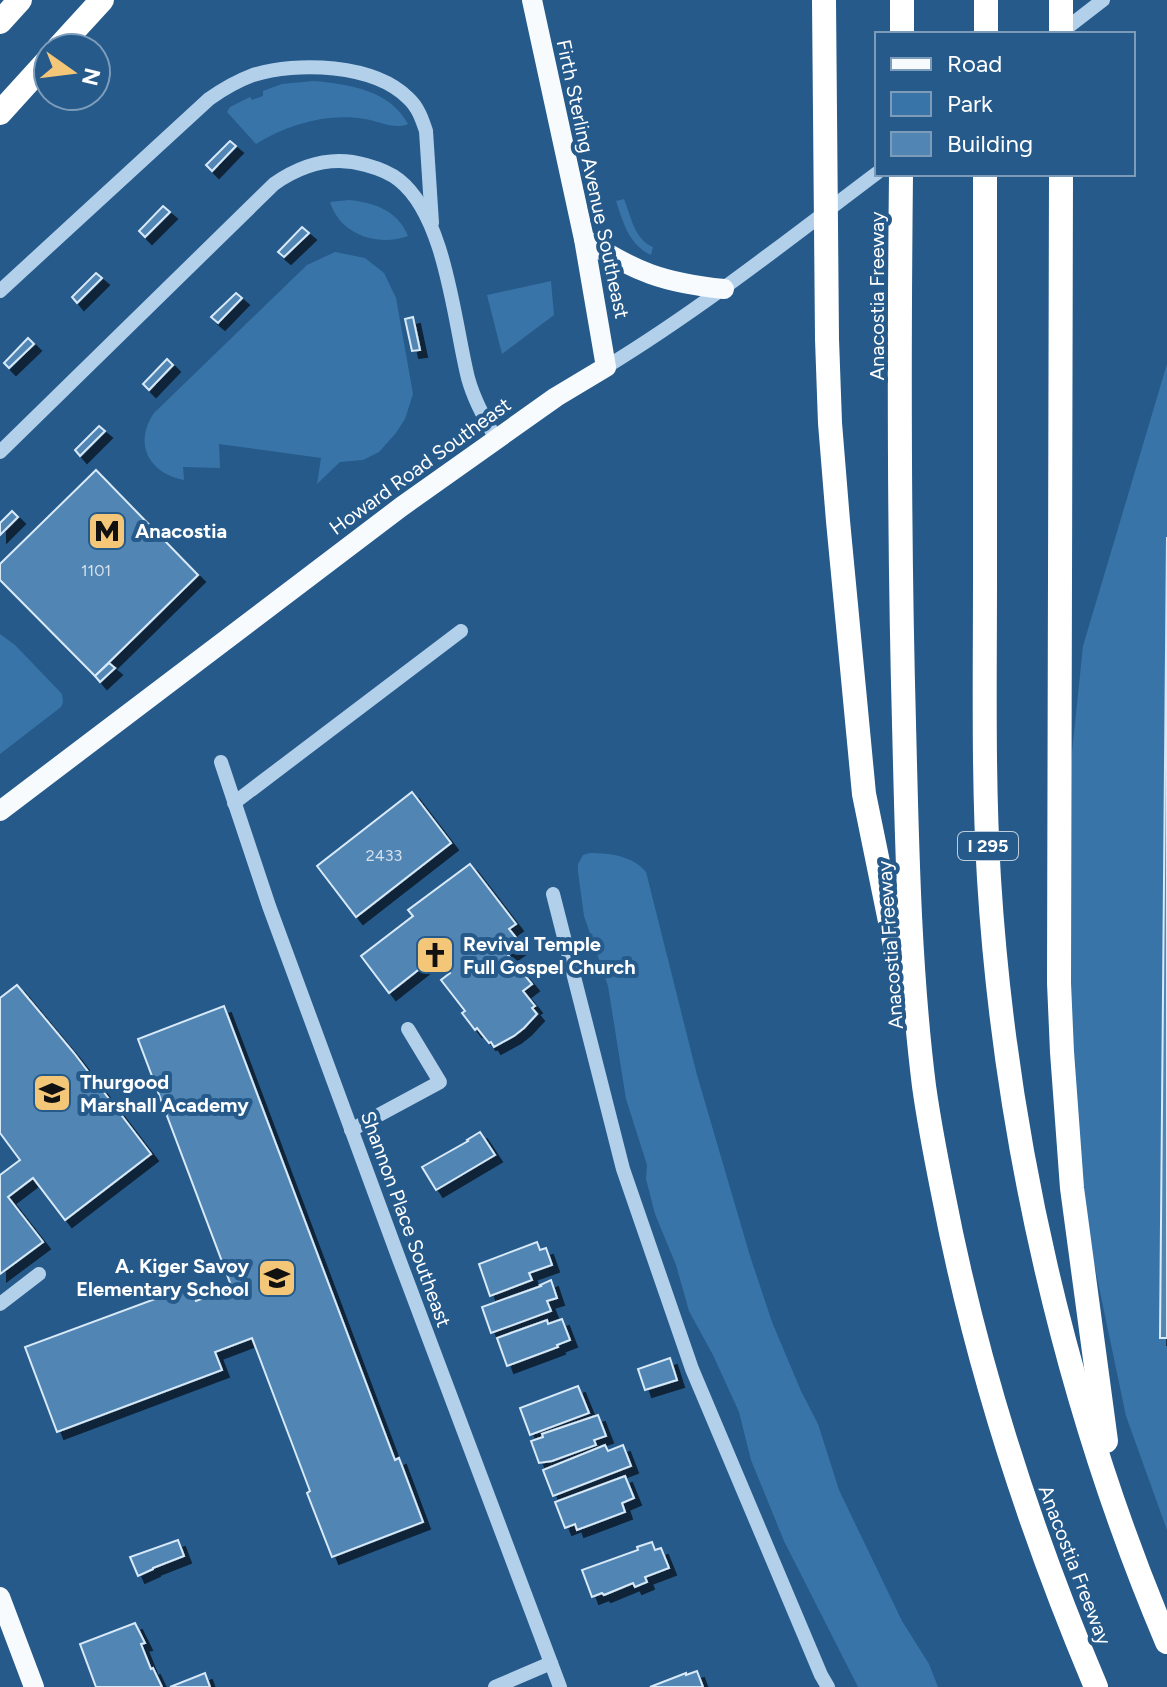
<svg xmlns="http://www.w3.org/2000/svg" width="1167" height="1687" viewBox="0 0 1167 1687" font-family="Figtree,sans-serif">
<defs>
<filter id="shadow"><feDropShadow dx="7" dy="7" stdDeviation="0" flood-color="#0009"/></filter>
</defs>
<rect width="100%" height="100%" fill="#255a8b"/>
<g fill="#3974a8">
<path d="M314 81C348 84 390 90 408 124 394 130 379 121 365 119 327 113 289 124 256 144L227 112 230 107 250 97 252 100 263 96V91L282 84Z"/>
<path d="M624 199C631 217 635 240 653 247L651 255C629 245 623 222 616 201Z"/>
<path d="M349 200C375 203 397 210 408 236 378 247 340 235 330 202Z"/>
<path d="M335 252 365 258 384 273 396 298 413 394 405 419 396 433 379 452 363 460 340 462 317 484 321 458 219 444 220 468 183 467 184 480C149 473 133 444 154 413L307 265Z"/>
<polygon points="551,281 554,315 502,354 487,295"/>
<polygon points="1167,364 1167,1530 1126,1416 1064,1120 1056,907 1083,646"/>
<polygon points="0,634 15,645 62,694 63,702 61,707 0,754"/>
<path d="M590 853C610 853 633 856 646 872L697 1075 750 1256 772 1322 801 1391 818 1424 839 1490 902 1621 929 1664 938 1687H858L784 1541 751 1460 739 1412 713 1355 689 1311 676 1265 655 1214 646 1179 647 1165 626 1099 608 986 584 916 578 872V864L583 855Z"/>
</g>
<g fill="#5185b4" stroke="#d8e9f8" stroke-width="2" filter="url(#shadow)">
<polygon points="230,141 236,146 212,171 206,165"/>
<polygon points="163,206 170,212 145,237 139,231"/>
<polygon points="302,227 309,233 284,257 278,252"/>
<polygon points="96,273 102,278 77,303 72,297"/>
<polygon points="236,293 242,298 218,323 211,317"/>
<polygon points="413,317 420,350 412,351 405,319"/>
<polygon points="28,338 34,344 9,368 4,363"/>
<polygon points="167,359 173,365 149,390 143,384"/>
<polygon points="99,426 105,431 80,456 75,450"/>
<polygon points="96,470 198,575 95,676 0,580 0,564"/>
<polygon points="12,511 18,517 0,535 0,523"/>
<polygon points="1167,537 1167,1338 1160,1338"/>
<polygon points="109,663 115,668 100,682 95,676"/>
<polygon points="412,792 451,843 356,917 317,866"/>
<polygon points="470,864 516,924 509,929 522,945 508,955 532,984 523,991 535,1006 532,1008 537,1014 524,1028 514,1036 494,1047 491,1042 489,1043 477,1028 475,1030 462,1013 465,1011 441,980 450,973 436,956 389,993 361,956 413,916 408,910"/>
<polygon points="17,985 74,1053 151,1154 65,1220 33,1178 8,1197 43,1242 0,1274 0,1175 20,1160 0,1133 0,998"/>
<polygon points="224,1006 395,1460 399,1458 423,1522 332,1557 307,1493 310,1491 252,1338 215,1352 222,1370 57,1432 25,1347 190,1286 196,1301 232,1288 138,1039"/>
<polygon points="480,1132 495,1155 436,1190 422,1167 468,1141 467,1140"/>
<polygon points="537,1242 540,1250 546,1248 552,1265 529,1273 532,1280 490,1296 479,1264"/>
<polygon points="551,1280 557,1298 547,1301 551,1311 491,1333 482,1307 541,1286 540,1285"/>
<polygon points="562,1319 570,1340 557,1345 558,1347 507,1366 497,1338 547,1320 548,1324"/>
<polygon points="670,1358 677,1380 645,1390 638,1369"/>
<polygon points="578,1386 589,1413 530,1435 520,1408"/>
<polygon points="598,1415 606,1436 594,1440 596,1445 552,1461 539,1463 531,1441 543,1437 542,1434"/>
<polygon points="605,1445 608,1451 623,1445 631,1466 553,1496 543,1470"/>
<polygon points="625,1476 634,1498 622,1503 625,1512 577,1530 575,1524 565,1528 555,1502"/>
<polygon points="178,1540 184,1556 153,1568 153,1569 138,1576 130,1557"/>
<polygon points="652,1542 655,1550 661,1548 669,1568 645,1577 647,1582 635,1587 633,1583 604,1595 602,1593 592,1597 582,1570 638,1550 637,1547"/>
<polygon points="135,1623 145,1643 141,1644 151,1669 153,1668 162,1687 96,1687 80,1644"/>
<polygon points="697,1671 703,1687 650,1687 686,1673 686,1675"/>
<polygon points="205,1673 210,1687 170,1687"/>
</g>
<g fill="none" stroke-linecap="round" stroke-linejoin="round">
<g stroke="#b3d0ea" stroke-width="14">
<polyline points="1059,34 1103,0"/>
<path d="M0 291 209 99C223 89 237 81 253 75 297 61 374 64 408 98 418 107 422 119 426 131L432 223"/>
<path d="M606 367C701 309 788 240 877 173"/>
<path d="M0 452 274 184C301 165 332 155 366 165 377 168 389 172 399 180 446 217 454 322 468 378 474 400 485 419 496 439"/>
<polyline points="221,762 269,906 399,1259 560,1687"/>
<polyline points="234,803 461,631"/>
<polyline points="553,894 623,1169 692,1369 821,1675 828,1687"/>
<polyline points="351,1130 440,1082 408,1029"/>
<polyline points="0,1304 39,1274"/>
<polyline points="495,1687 551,1663"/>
</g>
<g stroke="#f7fbfe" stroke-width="20">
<path d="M584 239C635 272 664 283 724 289"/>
<polyline points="0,811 401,507 556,397 606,367 584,239 532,0"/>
<polyline points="0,1597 34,1687"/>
</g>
<g stroke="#fff" stroke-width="24">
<polyline points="824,0 827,339 830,423 838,521 864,794 901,975"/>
<polyline points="902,0 902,34"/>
<polyline points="1061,0 1061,34"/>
<polyline points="0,22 20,0"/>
<polyline points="986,34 986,0"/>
<polyline points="58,48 102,0"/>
<polyline points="0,113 48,60"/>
<path d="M901 174C899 357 899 540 904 723 907 844 909 966 924 1086 929 1122 936 1158 943 1193 976 1365 1028 1526 1096 1687"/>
<path d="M985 174C985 309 985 444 985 579 985 679 983 779 989 879 1005 1137 1066 1404 1167 1642"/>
<polyline points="1061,174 1059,983 1062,1052 1072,1188 1106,1441"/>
</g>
</g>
<defs>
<g id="metro-square" transform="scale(2)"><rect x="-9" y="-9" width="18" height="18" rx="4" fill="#f4c678" stroke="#255a8b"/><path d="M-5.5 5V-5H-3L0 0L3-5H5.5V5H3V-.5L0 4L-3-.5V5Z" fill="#111"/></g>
<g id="church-square" transform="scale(2)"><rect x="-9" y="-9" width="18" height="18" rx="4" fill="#f4c678" stroke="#255a8b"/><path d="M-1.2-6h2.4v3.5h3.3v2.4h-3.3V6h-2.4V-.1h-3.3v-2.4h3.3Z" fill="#111"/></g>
<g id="school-square" transform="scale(2)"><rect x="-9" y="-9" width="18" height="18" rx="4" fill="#f4c678" stroke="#255a8b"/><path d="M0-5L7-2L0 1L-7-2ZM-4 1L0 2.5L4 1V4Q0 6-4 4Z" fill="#111"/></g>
</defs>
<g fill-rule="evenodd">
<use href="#metro-square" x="107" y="531"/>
<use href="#church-square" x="435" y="955"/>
<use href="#school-square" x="52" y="1093"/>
<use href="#school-square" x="277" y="1278"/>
</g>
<g text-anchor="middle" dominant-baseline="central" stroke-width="8" stroke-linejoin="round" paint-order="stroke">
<g font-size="16" fill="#d4e0ec">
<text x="96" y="570">1101</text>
<text x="384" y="855">2433</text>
</g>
<rect fill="#255a8b" stroke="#becedc" stroke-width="2" x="958" y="832" width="60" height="28" rx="6"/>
<g font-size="18" font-weight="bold" fill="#fff">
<text x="988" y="846">I 295</text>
</g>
<g font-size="20" fill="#fff" stroke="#255a8b">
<text transform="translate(593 179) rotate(78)">Firth Sterling Avenue Southeast</text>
<text transform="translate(877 296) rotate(-90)">Anacostia Freeway</text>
<text transform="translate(420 466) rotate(-36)">Howard Road Southeast</text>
<text transform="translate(890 945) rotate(-94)">Anacostia Freeway</text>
<text transform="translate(406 1219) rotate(70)">Shannon Place Southeast</text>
<text transform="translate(1075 1565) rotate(69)">Anacostia Freeway</text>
</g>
<g font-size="20" font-weight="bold" fill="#fff" stroke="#255a8b" text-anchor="start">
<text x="135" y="531">Anacostia</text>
<text x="463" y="944">Revival Temple<tspan x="463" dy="23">Full Gospel Church</tspan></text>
<text x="80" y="1082">Thurgood<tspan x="80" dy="23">Marshall Academy</tspan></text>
<text x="249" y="1266" text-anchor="end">A. Kiger Savoy<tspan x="249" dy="23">Elementary School</tspan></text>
</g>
</g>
<rect x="875" y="32" width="260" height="144" fill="#255a8b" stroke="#7c9cb9" stroke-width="2"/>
<rect x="891" y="58" width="40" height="12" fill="#f7fbfe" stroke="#7c9cb9" stroke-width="2"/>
<text x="947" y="72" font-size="24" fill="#ffffff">Road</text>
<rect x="891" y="92" width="40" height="24" fill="#3974a8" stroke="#7c9cb9" stroke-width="2"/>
<text x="947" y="112" font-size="24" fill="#ffffff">Park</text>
<rect x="891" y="132" width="40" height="24" fill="#5185b4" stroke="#7c9cb9" stroke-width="2"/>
<text x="947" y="152" font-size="24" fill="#ffffff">Building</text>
<g transform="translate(72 72) rotate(104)"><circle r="38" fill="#255a8b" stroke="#7c9cb9" stroke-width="2"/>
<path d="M0-6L14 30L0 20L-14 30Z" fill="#f4c678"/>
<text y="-12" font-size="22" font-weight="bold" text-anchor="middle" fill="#ffffff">N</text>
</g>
</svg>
